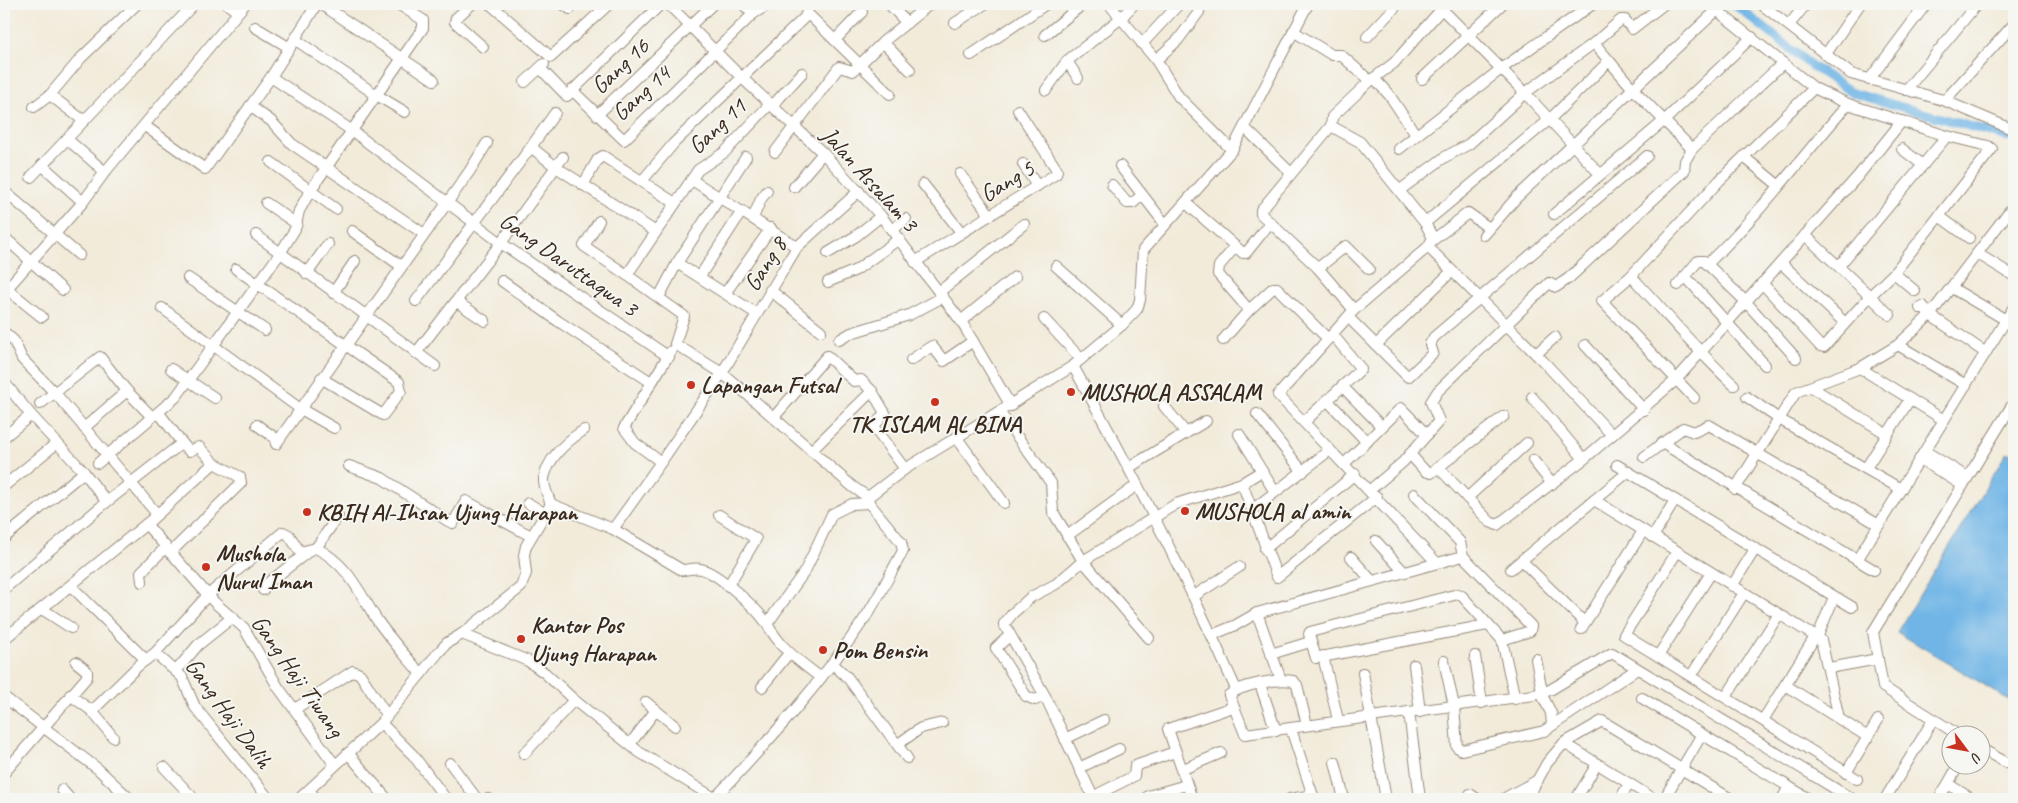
<svg xmlns="http://www.w3.org/2000/svg" width="2018" height="803" viewBox="0 0 2018 803" font-family="Caveat,sans-serif">
<rect width="100%" height="100%" fill="#f6f6f2"/>
<filter id="ink" filterUnits="userSpaceOnUse"><feTurbulence type="fractalNoise" baseFrequency=".02" numOctaves="2"/><feDisplacementMap in="SourceGraphic" scale="10" xChannelSelector="R" yChannelSelector="G"/><feConvolveMatrix kernelMatrix="1 2 1 2 8 2 1 2 1" color-interpolation-filters="sRGB"/></filter>
<filter id="wash" filterUnits="userSpaceOnUse"><feTurbulence type="fractalNoise" baseFrequency=".0096" numOctaves="4" result="noise"/><feDisplacementMap in="SourceGraphic" scale="20" xChannelSelector="R" yChannelSelector="G"/><feGaussianBlur stdDeviation="1.12" result="paint"/><feColorMatrix in="noise" values="0 0 0 0 0 0 0 0 0 0 0 0 0 0 0 0 0 1.4 0 .05"/><feComposite in="paint" operator="in"/></filter>
<g filter="url(#wash)">
<rect width="100%" height="100%" fill="#f2ebda"/>
<polygon fill="#6fb5e6" stroke="#557082" points="2007,452 2014,456 2014,703 1897,632"/>
<g fill="none" stroke-linecap="round" stroke-linejoin="round">
<polyline stroke="#6fb5e6" stroke-width="9" points="1734,4 1813,67 1853,93 2014,139"/>
</g>
</g>
<g filter="url(#ink)">
<g fill="none" stroke-linecap="round" stroke-linejoin="round">
<g stroke="#968a7c" stroke-width="12">
<g id="minor">
<polyline points="227,4 238,12"/>
<polyline points="321,4 434,80"/>
<polyline points="472,4 456,18 455,22 483,47"/>
<polyline points="490,4 551,57 609,4"/>
<polyline points="563,4 570,9"/>
<polyline points="668,4 741,77 823,153 881,216 961,321 1011,406"/>
<polyline points="743,4 753,14"/>
<polyline points="889,4 907,23"/>
<polyline points="1109,4 1156,60 1179,97 1232,150"/>
<polyline points="1437,4 1525,93 1599,173"/>
<polyline points="1709,4 1814,88 1848,104 1947,136 1988,146 1992,149 1894,273 1870,296 1824,347 1820,346 1762,283"/>
<polyline points="1761,4 1851,74 1943,100 2014,130"/>
<polyline points="807,13 890,94"/>
<polyline points="955,23 985,4"/>
<polyline points="1789,25 1806,4"/>
<polyline points="255,27 290,48"/>
<polyline points="1293,31 1332,55 1341,55 1370,81"/>
<polyline points="1045,35 1083,4"/>
<polyline points="1367,37 1398,4"/>
<polyline points="296,40 375,94 405,112"/>
<polyline points="835,40 862,12"/>
<polyline points="883,42 910,70"/>
<polyline points="1594,43 1634,90 1692,149"/>
<polyline points="1142,44 1179,4"/>
<polyline points="1826,54 1860,4"/>
<polyline points="971,55 1046,4"/>
<polyline points="1156,60 1178,40 1199,12 1199,4"/>
<polyline points="540,68 567,96 661,4"/>
<polyline points="271,77 351,130 501,243 669,357"/>
<polyline points="1078,78 1067,61 1121,18 1134,4"/>
<polyline points="1374,78 1390,96 1416,135"/>
<polyline points="1422,79 1502,4"/>
<polyline points="1869,80 1926,4"/>
<polyline points="525,82 544,64"/>
<polyline points="572,90 624,140 753,14 769,4"/>
<polyline points="1046,90 1067,61"/>
<polyline points="1906,90 1977,4"/>
<polyline points="50,95 81,58 137,4"/>
<polyline points="1943,100 1947,98 2014,24"/>
<polyline points="771,103 725,152 698,170 627,275 684,316 675,344 722,373 741,389 853,487 868,497"/>
<polyline points="773,105 802,73"/>
<polyline points="250,106 271,121 292,144 424,234"/>
<polyline points="34,107 50,95 84,121"/>
<polyline points="597,115 713,4"/>
<polyline points="145,126 205,169 271,77 317,4"/>
<polyline points="1331,126 1360,142 1425,223 1433,238 1428,247 1543,361 1612,435"/>
<polyline points="1245,128 1291,173"/>
<polyline points="67,139 105,172"/>
<polyline points="531,147 555,113"/>
<polyline points="1399,149 1501,69 1593,4"/>
<polyline points="1902,149 1923,165"/>
<polyline points="775,152 839,67 853,71 884,41 930,4"/>
<polyline points="1744,157 1778,185"/>
<polyline points="271,162 336,209"/>
<polyline points="1023,164 1037,186"/>
<polyline points="42,165 83,202"/>
<polyline points="1120,166 1165,224"/>
<polyline points="960,174 990,215"/>
<polyline points="31,177 194,4"/>
<polyline points="692,180 797,247"/>
<polyline points="642,181 674,143 805,17 808,8"/>
<polyline points="923,184 961,232"/>
<polyline points="583,185 598,159 603,156 675,203"/>
<polyline points="1112,185 1127,203 1133,203 1142,195"/>
<polyline points="794,187 823,153"/>
<polyline points="1400,190 1445,157 1469,144 1525,93 1594,43 1621,20 1625,20 1632,29 1664,4"/>
<polyline points="4,191 79,255"/>
<polyline points="266,203 297,224"/>
<polyline points="1186,203 1243,253 1246,253 1270,223"/>
<polyline points="1554,214 1665,120 1752,37"/>
<polyline points="1939,216 1969,238"/>
<polyline points="753,218 761,199 767,191"/>
<polyline points="599,221 584,246 627,275"/>
<polyline points="1425,223 1549,120 1608,62"/>
<polyline points="892,230 906,219"/>
<polyline points="352,231 401,266"/>
<polyline points="256,235 435,366"/>
<polyline points="1484,235 1517,197 1717,10"/>
<polyline points="1805,235 1890,315"/>
<polyline points="4,237 63,290"/>
<polyline points="1433,240 1468,213 1489,228"/>
<polyline points="828,253 856,236 881,216"/>
<polyline points="1978,254 2014,276"/>
<polyline points="915,262 1056,174 1057,170 1018,110"/>
<polyline points="677,263 757,314"/>
<polyline points="1781,263 1845,323"/>
<path d="M1707 264C1759 215 1801 158 1848 104"/>
<polyline points="1056,266 1122,325"/>
<polyline points="1839,266 1947,136"/>
<polyline points="1318,268 1346,246 1369,269"/>
<polyline points="236,269 399,382 401,391 383,415 321,378"/>
<polyline points="1894,273 1915,291"/>
<polyline points="307,274 328,244"/>
<polyline points="700,276 742,211"/>
<path d="M1631 276C1666 313 1697 351 1734 385"/>
<polyline points="1685,276 1765,365"/>
<polyline points="188,278 265,330"/>
<polyline points="502,281 558,321 651,382"/>
<polyline points="828,282 856,270 899,239"/>
<polyline points="1678,285 1698,261 1704,261 1745,301 1796,358"/>
<polyline points="1952,288 2006,320"/>
<polyline points="7,289 42,317"/>
<polyline points="770,290 821,331"/>
<polyline points="4,292 83,202 105,172 245,4"/>
<polyline points="726,292 771,228"/>
<polyline points="939,292 1024,224"/>
<polyline points="333,293 355,261"/>
<polyline points="659,297 677,263 746,157"/>
<polyline points="416,301 531,147 556,167 656,232"/>
<polyline points="457,302 485,321"/>
<polyline points="162,308 299,408 334,428"/>
<polyline points="1920,308 1923,306 1930,315 1986,353"/>
<polyline points="1249,310 1273,288 1277,288 1328,339"/>
<polyline points="1354,310 1428,247"/>
<polyline points="1348,317 1408,377 1433,353 1430,344 1434,337 1647,156"/>
<polyline points="1044,319 1081,359"/>
<polyline points="961,321 1015,277"/>
<polyline points="4,332 14,341 22,359 55,393 157,514"/>
<polyline points="839,340 851,333 909,315 943,297"/>
<polyline points="1223,340 1249,310 1218,274 1219,266 1235,247"/>
<polyline points="1376,345 1451,272"/>
<polyline points="1585,345 1644,410"/>
<polyline points="1898,345 1966,385"/>
<polyline points="416,353 501,243 563,157"/>
<polyline points="1536,354 1555,337"/>
<polyline points="911,360 932,346 944,361 973,341"/>
<path d="M1073 366C1132 471 1187 579 1236 689"/>
<polyline points="1860,368 1944,420"/>
<polyline points="171,369 215,398"/>
<polyline points="4,382 31,415 84,472 106,501 104,504 4,589"/>
<polyline points="1342,386 1381,426"/>
<polyline points="1811,387 1887,434"/>
<polyline points="1532,397 1584,459"/>
<polyline points="1747,397 1779,419 1901,489"/>
<polyline points="1694,398 1602,301 1631,276 1719,181 1814,88"/>
<polyline points="1327,400 1367,442"/>
<polyline points="40,404 100,357 127,391"/>
<polyline points="1164,406 1186,433"/>
<polyline points="1000,413 1051,483 1053,512 1083,561 1149,638"/>
<polyline points="1257,414 1303,472"/>
<polyline points="774,417 827,356 854,381 861,380 872,391 885,413 875,425 875,429 905,469"/>
<polyline points="1304,422 1361,369 1333,335"/>
<polyline points="257,425 278,440"/>
<polyline points="84,428 127,391 152,417"/>
<polyline points="1239,434 1275,492"/>
<polyline points="4,437 31,415"/>
<polyline points="957,438 1004,503"/>
<polyline points="182,443 189,451 199,447 214,463"/>
<polyline points="1662,443 1874,570"/>
<polyline points="276,444 469,172 487,143"/>
<polyline points="811,451 872,391"/>
<polyline points="1925,451 1967,477"/>
<polyline points="1410,454 1425,471 1431,473 1504,416"/>
<polyline points="1644,457 1683,428 1694,432 1709,425 1879,525"/>
<polyline points="1920,459 1962,485"/>
<polyline points="1533,460 1552,484"/>
<polyline points="661,462 635,443 624,428 671,351"/>
<polyline points="98,463 176,397 281,252 295,229 299,211 310,191 423,28 423,20 398,4"/>
<polyline points="1345,463 1401,408 1427,435"/>
<polyline points="1617,465 1852,607"/>
<polyline points="349,466 382,478 448,521 453,523 466,501 531,536"/>
<polyline points="1130,467 1206,421"/>
<polyline points="1439,468 1490,522 1497,525 1584,459 1676,380 1858,176 1902,121"/>
<polyline points="1866,468 1910,399"/>
<polyline points="1242,483 1277,577 1377,497"/>
<polyline points="4,486 57,443"/>
<polyline points="1735,489 1796,392 1860,368 1898,345 1930,315 2014,205"/>
<polyline points="1370,490 1403,462 1439,421 1431,402 1438,391 1549,283 1556,287 1569,278 1684,171 1685,161 1692,149 1783,63"/>
<polyline points="1414,494 1460,542 1463,556 1531,626 1530,631 1502,640"/>
<polyline points="1467,498 1527,443"/>
<polyline points="1594,500 1821,640 1839,718"/>
<polyline points="528,503 544,513"/>
<polyline points="104,504 182,443 159,413"/>
<path d="M551 504 613 529 682 570C689 570 694 567 701 569 718 573 758 609 767 624"/>
<path d="M551 504C548 496 543 486 544 478 549 456 567 441 584 430"/>
<polyline points="1252,510 1330,450"/>
<polyline points="719,515 756,539 728,586"/>
<polyline points="146,524 214,602 244,628 278,687 335,765"/>
<polyline points="613,529 661,462 722,373 797,247 859,191"/>
<polyline points="1067,536 1137,485"/>
<polyline points="1653,537 1675,500"/>
<polyline points="4,538 84,472"/>
<polyline points="1376,541 1404,572"/>
<polyline points="316,548 338,516"/>
<polyline points="1265,549 1355,474"/>
<polyline points="1677,552 1624,635 1857,779"/>
<polyline points="1351,557 1371,580"/>
<polyline points="1857,560 2014,307"/>
<polyline points="1522,561 1584,622"/>
<polyline points="1437,563 1278,395 1354,310 1318,268 1261,214 1261,210 1331,126 1332,117 1370,81 1394,63 1446,4"/>
<polyline points="1511,569 1628,472"/>
<polyline points="142,582 141,572 165,548"/>
<polyline points="71,586 146,660"/>
<polyline points="1732,586 1755,549"/>
<polyline points="263,590 264,586 309,551"/>
<polyline points="1194,596 1239,567"/>
<polyline points="42,609 71,628"/>
<polyline points="1257,613 1281,680"/>
<polyline points="1487,625 1316,658 1309,634 1310,632 1458,594 1462,596 1502,640 1515,699"/>
<polyline points="1581,629 1643,531"/>
<polyline points="462,634 521,587 526,573 524,555 526,546 551,504"/>
<polyline points="1010,635 996,648 1026,696 1035,700 1045,696"/>
<polyline points="1212,635 1236,625 1257,613 1463,556"/>
<polyline points="1817,638 1834,597"/>
<polyline points="4,639 150,521 214,463 240,477 241,483 170,553"/>
<polyline points="155,653 182,677 195,707 269,799"/>
<polyline points="1271,654 1310,642"/>
<polyline points="1323,656 1338,720"/>
<polyline points="1475,656 1482,703"/>
<polyline points="1658,656 1711,573"/>
<polyline points="1536,659 1543,697 1551,713 1552,725"/>
<polyline points="1444,661 1454,706 1457,747 1462,750 1544,731 1637,669"/>
<polyline points="832,663 848,678 907,758"/>
<polyline points="1414,665 1420,712"/>
<polyline points="1829,668 1878,659"/>
<polyline points="176,671 198,645 233,617"/>
<polyline points="1363,673 1386,799"/>
<polyline points="1691,676 1744,593"/>
<path d="M821 678C798 660 782 650 767 624L805 571 832 514 852 504 869 503"/>
<polyline points="1260,684 1276,731"/>
<polyline points="1785,685 1868,737"/>
<polyline points="762,687 789,653"/>
<path d="M70 695 92 711 139 665 155 653 208 595 283 532 289 535 300 552 316 548C348 564 359 592 377 620 390 639 407 657 421 674"/>
<polyline points="4,697 98,769 130,799"/>
<polyline points="1726,697 1779,614"/>
<polyline points="1642,698 1809,799"/>
<polyline points="646,702 675,726"/>
<polyline points="295,709 353,671 360,674 387,716"/>
<polyline points="92,711 113,737"/>
<polyline points="1409,712 1420,799"/>
<polyline points="1763,720 1815,637"/>
<polyline points="381,723 413,755 446,799"/>
<path d="M1307 725 1297 685 1293 681C1278 678 1241 685 1229 695L1245 734 1534 695 1550 690 1612 653 1852 799"/>
<polyline points="1291,729 1314,799"/>
<polyline points="1960,736 1883,687 1873,632 2014,402"/>
<polyline points="1065,739 1104,720"/>
<polyline points="1564,743 1654,799"/>
<polyline points="630,744 656,710"/>
<polyline points="898,744 921,728 942,723"/>
<polyline points="1980,748 2014,767"/>
<polyline points="348,753 387,799"/>
<polyline points="524,754 574,700"/>
<polyline points="1335,762 1344,799"/>
<polyline points="450,763 477,799"/>
<polyline points="164,767 194,799"/>
<polyline points="1079,768 1119,749"/>
<polyline points="1181,770 1221,753"/>
<polyline points="4,773 87,677 87,671 76,662"/>
<polyline points="1846,773 1878,720"/>
<polyline points="1948,784 1958,766"/>
<polyline points="62,790 70,799"/>
<polyline points="309,790 316,799"/>
<polyline points="1470,794 1477,799"/>
<polyline points="1092,797 1134,776 1135,766 1175,752"/>
<path d="M715 798C770 740 823 681 867 615 880 595 891 572 903 551L901 542 869 503 868 497 905 469 1073 366 1122 325 1137 309 1140 300 1143 250 1232 150 1308 4"/>
<polyline points="299,799 381,723 438,653 447,643 462,634 528,661 545,673 574,700 639,752 716,799"/>
<polyline points="487,799 489,799"/>
<polyline points="1094,799 1045,696 1004,624 1013,613 1031,597 1056,584 1083,561 1176,504 1242,483 1262,471"/>
<polyline points="1146,799 1148,796 1186,785"/>
<polyline points="1192,799 1168,729 1233,707"/>
<polyline points="1290,799 1313,795"/>
<polyline points="1503,799 1538,780"/>
<polyline points="1527,799 1547,763 1564,743 1602,721 1731,799"/>
<polyline points="1576,799 1597,764"/>
<polyline points="1620,799 1629,784"/>
<polyline points="1664,799 1702,734"/>
<polyline points="1782,799 1789,787"/>
<polyline points="1885,799 1933,720"/>
<polyline points="1938,799 1948,784 1972,799"/>
</g>
</g>
<use href="#minor" stroke="#fff" stroke-width="10"/>
</g>
</g>
<g fill="#c8321e" stroke="#f6f6f2" stroke-width="2">
<circle cx="691" cy="385" r="5"/>
<circle cx="1071" cy="392" r="5"/>
<circle cx="935" cy="402" r="5"/>
<circle cx="1185" cy="511" r="5"/>
<circle cx="307" cy="512" r="5"/>
<circle cx="206" cy="567" r="5"/>
<circle cx="521" cy="639" r="5"/>
<circle cx="823" cy="650" r="5"/>
</g>
<g text-anchor="middle" dominant-baseline="central" stroke-width="4" stroke-linejoin="round" paint-order="stroke">
<g font-size="24" fill="#3b2a1e" stroke="#f6f6f2">
<text transform="translate(620 66) rotate(-43)">Gang 16</text>
<text transform="translate(641 93) rotate(-42)">Gang 14</text>
<text transform="translate(717 126) rotate(-43)">Gang 11</text>
<text transform="translate(870 179) rotate(48)">Jalan Assalam 3</text>
<text transform="translate(1007 181) rotate(-31)">Gang 5</text>
<text transform="translate(569 264) rotate(35)">Gang Daruttaqwa 3</text>
<text transform="translate(765 264) rotate(-57)">Gang 8</text>
<text transform="translate(298 676) rotate(55)">Gang Haji Tiwang</text>
<text transform="translate(229 713) rotate(54)">Gang Haji Dalih</text>
</g>
<g font-size="24" font-weight="bold" fill="#3b2a1e" stroke="#f6f6f2" text-anchor="start">
<text x="701" y="385">Lapangan Futsal</text>
<text x="1081" y="392">MUSHOLA ASSALAM</text>
<text x="935" y="424" text-anchor="middle">TK ISLAM AL BINA</text>
<text x="1195" y="511">MUSHOLA al amin</text>
<text x="317" y="512">KBIH Al-Ihsan Ujung Harapan</text>
<text x="216" y="553">Mushola<tspan x="216" dy="28">Nurul Iman</tspan></text>
<text x="531" y="625">Kantor Pos<tspan x="531" dy="28">Ujung Harapan</tspan></text>
<text x="833" y="650">Pom Bensin</text>
</g>
</g>
<rect width="2018" height="803" fill="none" stroke="#f6f6f2" stroke-width="20"/>
<g transform="translate(1966 750) rotate(122)"><circle r="24" fill="#f6f6f2" stroke="#aba49d"/>
<path d="M0-4L9 19L0 12L-9 19Z" fill="#c8321e"/>
<text y="-8" font-size="14" font-weight="bold" text-anchor="middle" fill="#3b2a1e">U</text>
</g>
</svg>
